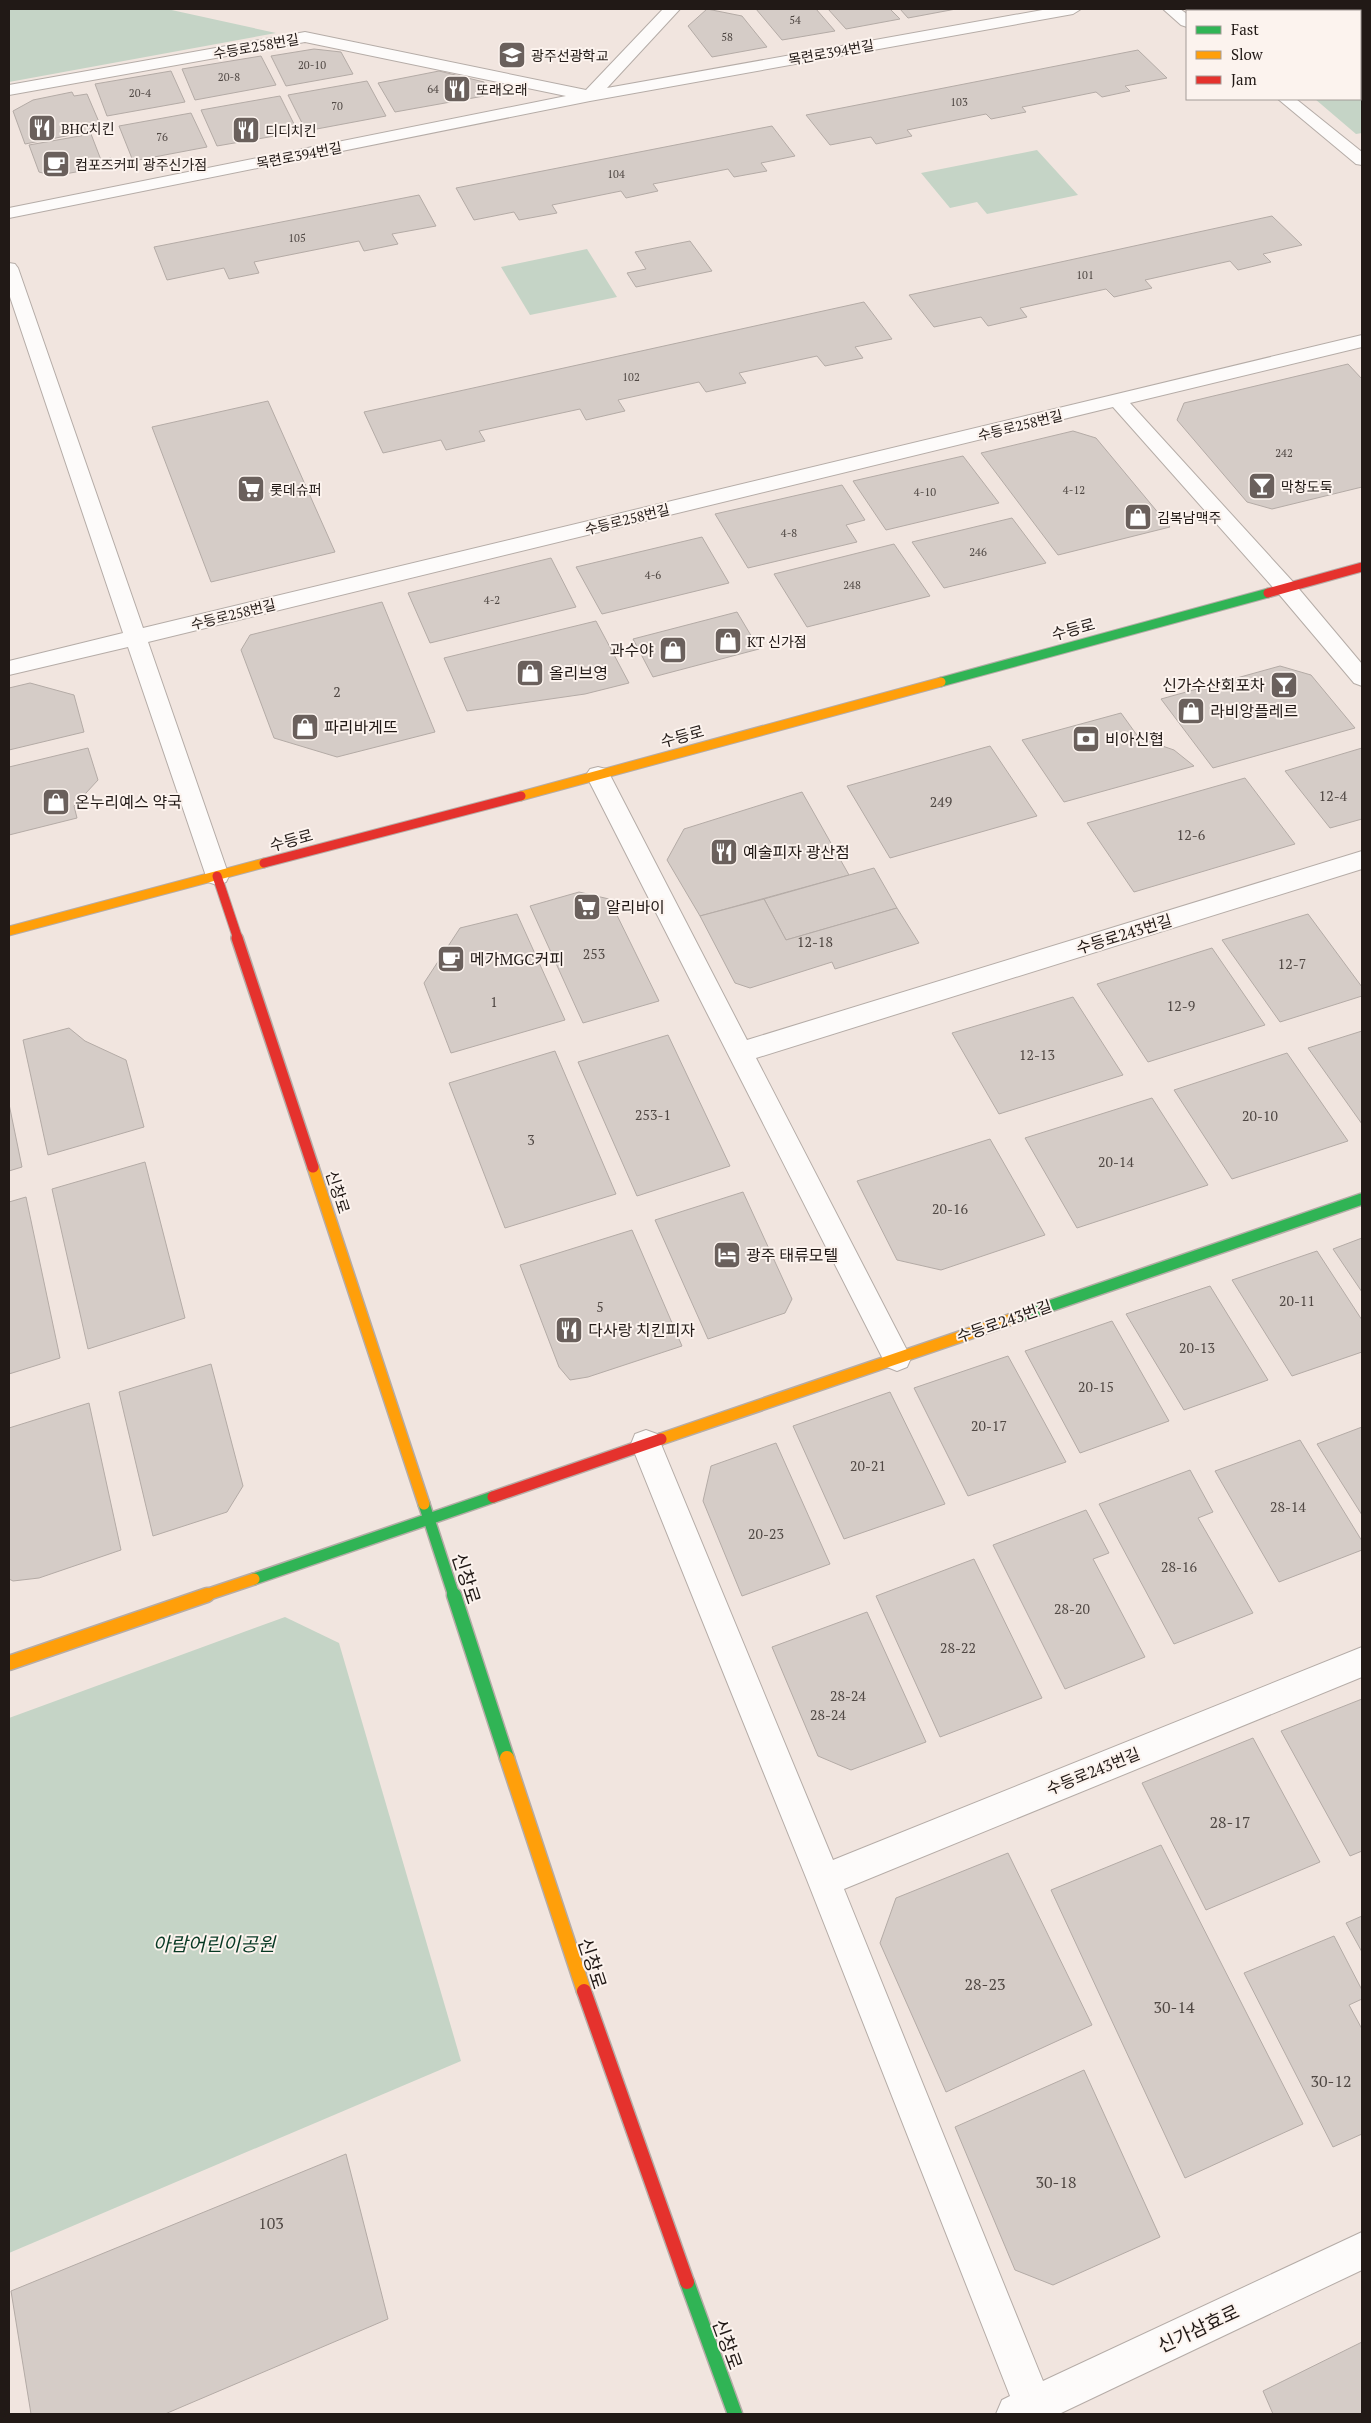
<svg xmlns="http://www.w3.org/2000/svg" width="1371" height="2423" viewBox="0 0 1371 2423" font-family="'PT Serif','Noto Sans KR',serif">
<rect width="100%" height="100%" fill="#f1e5df"/>
<g fill="#c5d4c6">
<polygon points="9,9 167,9 276,33 9,82"/>
<polygon points="1213,9 1362,9 1362,133 1356,134 1315,99 1360,99 1360,11 1213,11"/>
<polygon points="1037,150 1078,195 987,214 977,202 950,208 921,173"/>
<polygon points="587,249 617,297 530,315 501,267"/>
<polygon points="285,1617 339,1643 461,2061 9,2253 9,1718"/>
</g>
<g fill="#d5ccc7" stroke="#b4aba6">
<polygon points="707,9 742,16 767,47 712,57 688,26"/>
<polygon points="756,9 816,9 835,31 782,40"/>
<polygon points="828,9 890,9 900,19 846,29"/>
<polygon points="900,9 956,9 908,18"/>
<polygon points="314,49 341,52 353,74 286,86 271,56"/>
<polygon points="1138,50 1167,78 1125,86 1130,91 1102,97 1096,92 1022,107 1026,112 991,119 986,114 907,130 912,136 876,144 871,137 830,145 806,115"/>
<polygon points="261,56 276,85 195,100 182,69"/>
<polygon points="171,71 185,102 107,116 95,84"/>
<polygon points="439,71 484,82 484,96 395,112 378,83"/>
<polygon points="367,81 386,116 306,131 288,95"/>
<polygon points="72,92 74,96 87,94 102,129 25,144 13,111 33,100"/>
<polygon points="280,96 298,132 217,146 201,110"/>
<polygon points="191,113 207,147 133,161 119,126"/>
<polygon points="772,126 795,156 761,163 767,171 734,177 728,169 653,184 658,191 626,198 621,191 552,205 557,213 519,220 514,212 474,220 456,188"/>
<polygon points="91,134 101,160 111,158 114,165 54,176 39,172 29,145"/>
<polygon points="419,195 436,226 392,234 398,244 364,251 359,241 254,262 259,273 229,279 224,268 167,280 154,247"/>
<polygon points="1272,216 1302,245 1263,254 1271,262 1238,270 1230,261 1145,280 1152,288 1114,297 1106,289 1020,308 1027,317 988,326 981,317 934,327 909,295"/>
<polygon points="690,241 712,271 636,287 627,273 646,269 635,252"/>
<polygon points="864,302 892,339 855,347 863,358 825,366 817,356 739,373 746,383 706,392 699,382 618,400 625,411 586,420 580,409 479,431 485,441 446,450 441,440 383,453 364,412"/>
<polygon points="1348,364 1362,379 1362,487 1272,509 1247,502 1177,420 1184,403"/>
<polygon points="268,401 335,552 211,582 152,427"/>
<polygon points="1073,431 1096,438 1170,527 1058,555 981,453"/>
<polygon points="963,456 999,503 886,530 853,481"/>
<polygon points="842,485 865,520 846,525 857,542 748,568 715,514"/>
<polygon points="1012,518 1046,563 944,588 912,542"/>
<polygon points="702,537 729,583 602,614 576,567"/>
<polygon points="894,544 930,596 807,627 774,574"/>
<polygon points="551,558 576,607 430,643 408,593"/>
<polygon points="382,602 435,732 337,757 274,738 241,650 250,635"/>
<polygon points="737,612 759,649 653,677 633,639"/>
<polygon points="596,621 629,683 585,694 467,711 444,658"/>
<polygon points="1280,666 1311,675 1355,728 1213,768 1161,699"/>
<polygon points="30,683 74,695 84,732 9,750 9,688"/>
<polygon points="1121,713 1139,738 1174,750 1194,766 1064,802 1022,740"/>
<polygon points="990,746 1037,816 890,858 847,786"/>
<polygon points="88,748 98,780 74,806 77,818 9,835 9,767"/>
<polygon points="1362,748 1362,819 1330,828 1285,771"/>
<polygon points="1245,778 1295,844 1134,892 1087,823"/>
<polygon points="802,792 849,875 700,916 667,860 684,829"/>
<polygon points="874,868 897,908 786,940 764,899"/>
<polygon points="579,892 609,899 659,1001 583,1023 530,906"/>
<polygon points="764,899 786,940 897,908 919,943 835,969 832,962 750,988 735,983 700,916"/>
<polygon points="517,914 565,1020 451,1053 424,983 460,928"/>
<polygon points="1308,914 1362,987 1362,996 1280,1022 1222,940"/>
<polygon points="1212,948 1265,1025 1148,1062 1097,984"/>
<polygon points="1073,997 1123,1075 999,1114 952,1033"/>
<polygon points="69,1028 85,1041 126,1060 144,1127 48,1155 23,1040"/>
<polygon points="1362,1031 1362,1124 1308,1048"/>
<polygon points="668,1035 730,1166 637,1196 578,1062"/>
<polygon points="555,1051 616,1194 505,1228 449,1083"/>
<polygon points="1287,1053 1348,1141 1232,1179 1174,1090"/>
<polygon points="1152,1098 1208,1185 1077,1228 1025,1138"/>
<polygon points="9,1104 22,1167 9,1171"/>
<polygon points="990,1139 1045,1235 941,1270 897,1260 857,1181"/>
<polygon points="145,1162 185,1318 88,1349 52,1189"/>
<polygon points="743,1192 792,1299 785,1313 708,1339 655,1220"/>
<polygon points="26,1197 60,1358 9,1374 9,1202"/>
<polygon points="632,1230 682,1346 588,1377 570,1380 559,1367 520,1265"/>
<polygon points="1362,1238 1362,1292 1333,1249"/>
<polygon points="1317,1251 1362,1320 1362,1352 1292,1376 1232,1280"/>
<polygon points="1210,1286 1268,1380 1184,1410 1126,1314"/>
<polygon points="1112,1321 1169,1421 1080,1453 1025,1351"/>
<polygon points="1008,1356 1066,1462 968,1496 914,1388"/>
<polygon points="211,1364 243,1486 227,1512 153,1536 119,1392"/>
<polygon points="890,1392 945,1504 844,1539 793,1426"/>
<polygon points="89,1403 121,1550 39,1578 13,1581 9,1579 9,1428"/>
<polygon points="1362,1427 1362,1515 1317,1444"/>
<polygon points="1300,1440 1362,1541 1362,1550 1279,1582 1215,1471"/>
<polygon points="776,1443 830,1564 742,1596 703,1501 711,1466"/>
<polygon points="1190,1470 1213,1512 1198,1518 1253,1613 1174,1644 1099,1504"/>
<polygon points="1086,1510 1109,1553 1093,1559 1145,1657 1065,1689 993,1545"/>
<polygon points="974,1559 1042,1698 940,1737 876,1596"/>
<polygon points="867,1612 926,1742 851,1770 818,1756 772,1647"/>
<polygon points="1362,1699 1362,1851 1350,1856 1281,1731"/>
<polygon points="1253,1738 1320,1862 1206,1910 1142,1783"/>
<polygon points="1161,1845 1303,2124 1185,2178 1051,1890"/>
<polygon points="1008,1853 1092,2025 946,2092 880,1943 896,1898"/>
<polygon points="1362,1916 1362,1952 1346,1923"/>
<polygon points="1334,1936 1362,1990 1362,1999 1349,2005 1362,2029 1362,2134 1333,2147 1244,1973"/>
<polygon points="1084,2070 1160,2237 1053,2285 1015,2270 955,2127"/>
<polygon points="346,2154 388,2319 165,2414 31,2414 11,2291"/>
<polygon points="1362,2342 1362,2414 1273,2414 1263,2391"/>
</g>
<g fill="none" stroke-linecap="round" stroke-linejoin="round">
<g stroke="#b5aca7" stroke-width="2">
<g id="street">
<polygon points="663,9 680,9 607,88 1048,9 1081,9 1073,14 590,101 9,218 9,208 566,96 305,42 9,95 9,85 305,32 586,90"/>
<polygon points="1163,9 1180,9 1187,14 1187,27 1181,25"/>
<polygon points="1278,99 1296,99 1362,152 1362,165 1356,164"/>
<polygon points="9,263 15,264 18,268 143,628 1362,335 1362,347 1130,403 1294,583 1362,664 1362,686 1354,683 1278,593 1113,407 148,642 229,876 226,882 217,885 208,882 128,647 9,675 9,661 123,633 9,294"/>
<polygon points="598,767 606,769 610,775 747,1040 1362,851 1362,869 756,1058 911,1358 907,1367 897,1371 887,1367 586,775 590,769"/>
<polygon points="646,1430 657,1434 661,1444 833,1860 1362,1647 1362,1677 844,1889 1043,2381 1362,2232 1362,2270 1059,2414 996,2414 1002,2400 1010,2396 807,1880 631,1444 635,1434"/>
</g>
</g>
<g stroke="#b5aca7" stroke-width="11">
<polyline id="fast-far2" points="941,682 1268,593"/>
</g>
<g stroke="#b5aca7" stroke-width="14">
<g id="fast-far1">
<polyline points="1012,1319 1362,1199"/>
<polyline points="424,1504 454,1596"/>
<polyline points="254,1579 493,1497"/>
</g>
</g>
<g stroke="#b5aca7" stroke-width="17">
<g id="fast">
<polyline points="454,1595 507,1758"/>
<polyline points="687,2282 735,2414"/>
</g>
</g>
<g stroke="#b5aca7" stroke-width="11">
<g id="slow-far2">
<polyline points="521,796 941,682"/>
<polyline points="9,931 264,863"/>
</g>
</g>
<g stroke="#b5aca7" stroke-width="14">
<g id="slow-far1">
<polyline points="313,1167 424,1504"/>
<polyline points="661,1439 1012,1319"/>
<polyline points="203,1596 254,1579"/>
</g>
</g>
<g stroke="#b5aca7" stroke-width="17">
<g id="slow">
<polyline points="9,1663 207,1595"/>
<polyline points="507,1758 584,1991"/>
</g>
</g>
<g stroke="#b5aca7" stroke-width="11">
<g id="jam-far2">
<polyline points="1268,593 1362,567"/>
<polyline points="264,863 521,796"/>
<polyline points="217,876 238,939"/>
</g>
</g>
<g stroke="#b5aca7" stroke-width="14">
<g id="jam-far1">
<polyline points="237,938 313,1167"/>
<polyline points="493,1497 661,1439"/>
</g>
</g>
<g stroke="#b5aca7" stroke-width="17">
<polyline id="jam" points="584,1991 687,2282"/>
</g>
<use href="#street" fill="#fdfbfa" fill-rule="evenodd"/>
<use href="#fast-far2" stroke="#30b455" stroke-width="9"/>
<use href="#fast-far1" stroke="#30b455" stroke-width="11"/>
<use href="#fast" stroke="#30b455" stroke-width="14"/>
<use href="#slow-far2" stroke="#ff9f0a" stroke-width="9"/>
<use href="#slow-far1" stroke="#ff9f0a" stroke-width="11"/>
<use href="#slow" stroke="#ff9f0a" stroke-width="14"/>
<use href="#jam-far2" stroke="#e5322d" stroke-width="9"/>
<use href="#jam-far1" stroke="#e5322d" stroke-width="11"/>
<use href="#jam" stroke="#e5322d" stroke-width="14"/>
</g>
<defs>
<g id="school-square" transform="scale(1.4375)"><rect x="-9" y="-9" width="18" height="18" rx="4" fill="#6a605c" stroke="#fcf3ee"/><path d="M0-5L7-2L0 1L-7-2ZM-4 1L0 2.5L4 1V4Q0 6-4 4Z" fill="#fff"/></g>
<g id="restaurant-square" transform="scale(1.4375)"><rect x="-9" y="-9" width="18" height="18" rx="4" fill="#6a605c" stroke="#fcf3ee"/><path d="M-5-6h1v4h1v-4h1v4h1v-4h1v5L-1.5 .5V6h-2V.5L-5-1ZM5-6V6H3V1.5H1.5Q1.5-4 5-6Z" fill="#fff"/></g>
<g id="cafe-square" transform="scale(1.4375)"><rect x="-9" y="-9" width="18" height="18" rx="4" fill="#6a605c" stroke="#fcf3ee"/><path d="M-5.5-4.5H6V0H3Q3 3.5 0 3.5H-2.5Q-5.5 3.5-5.5 0ZM3-3.2v2h1.7v-2ZM-6 4.5H4V6H-6Z" fill="#fff"/></g>
<g id="bar-square" transform="scale(1.4375)"><rect x="-9" y="-9" width="18" height="18" rx="4" fill="#6a605c" stroke="#fcf3ee"/><path d="M-6-5H6L.8 .8V4.5H3.5V6h-7V4.5H-.8V.8Z" fill="#fff"/></g>
<g id="supermarket-square" transform="scale(1.4375)"><rect x="-9" y="-9" width="18" height="18" rx="4" fill="#6a605c" stroke="#fcf3ee"/><path d="M-6-5.5h2.5l.6 2H6L4.5 2H-2.5L-4.4-4H-6ZM-1.5 3.2a1.3 1.3 0 1 0 .1 0ZM3 3.2a1.3 1.3 0 1 0 .1 0Z" fill="#fff"/></g>
<g id="shop-square" transform="scale(1.4375)"><rect x="-9" y="-9" width="18" height="18" rx="4" fill="#6a605c" stroke="#fcf3ee"/><path d="M-5-2.5h2.3a2.7 3.5 0 0 1 5.4 0H5L5.5 6h-11ZM-1.5-2.5h3a1.5 2.3 0 0 0-3 0Z" fill="#fff"/></g>
<g id="bank-square" transform="scale(1.4375)"><rect x="-9" y="-9" width="18" height="18" rx="4" fill="#6a605c" stroke="#fcf3ee"/><path d="M-6-4H6V4H-6ZM0-2.3a2.3 2.3 0 1 0 0 4.6a2.3 2.3 0 1 0 0-4.6Z" fill="#fff"/></g>
<g id="hotel-square" transform="scale(1.4375)"><rect x="-9" y="-9" width="18" height="18" rx="4" fill="#6a605c" stroke="#fcf3ee"/><path d="M-6-4.5h1.5V1H6V5H4.5V3h-9V5H-6ZM-4 0a1.8 1.8 0 1 1 3.6 0ZM.5 0V-2.5h3Q6-2.5 6 0Z" fill="#fff"/></g>
</defs>
<g fill-rule="evenodd">
<use href="#school-square" x="512" y="55"/>
<use href="#restaurant-square" x="457" y="89"/>
<use href="#restaurant-square" x="42" y="128"/>
<use href="#restaurant-square" x="246" y="130"/>
<use href="#cafe-square" x="56" y="164"/>
<use href="#bar-square" x="1262" y="486"/>
<use href="#supermarket-square" x="251" y="489"/>
<use href="#shop-square" x="1138" y="517"/>
<use href="#shop-square" x="728" y="641"/>
<use href="#shop-square" x="673" y="650"/>
<use href="#shop-square" x="530" y="673"/>
<use href="#bar-square" x="1284" y="685"/>
<use href="#shop-square" x="1191" y="711"/>
<use href="#shop-square" x="305" y="727"/>
<use href="#bank-square" x="1086" y="739"/>
<use href="#shop-square" x="56" y="802"/>
<use href="#restaurant-square" x="724" y="852"/>
<use href="#supermarket-square" x="587" y="907"/>
<use href="#cafe-square" x="451" y="959"/>
<use href="#hotel-square" x="727" y="1255"/>
<use href="#restaurant-square" x="569" y="1330"/>
</g>
<g text-anchor="middle" dominant-baseline="central" stroke-width="4" stroke-linejoin="round" paint-order="stroke">
<g font-size="11" fill="#4f4743">
<text x="795" y="20">54</text>
<text x="727" y="37">58</text>
<text x="312" y="65">20-10</text>
<text x="229" y="77">20-8</text>
<text x="433" y="89">64</text>
<text x="140" y="93">20-4</text>
<text x="959" y="102">103</text>
<text x="337" y="106">70</text>
<text x="162" y="137">76</text>
<text x="616" y="174">104</text>
<text x="297" y="238">105</text>
<text x="1085" y="275">101</text>
<text x="631" y="377">102</text>
<text x="1284" y="453">242</text>
<text x="1074" y="490">4-12</text>
<text x="925" y="492">4-10</text>
<text x="789" y="533">4-8</text>
<text x="978" y="552">246</text>
<text x="653" y="575">4-6</text>
<text x="852" y="585">248</text>
<text x="492" y="600">4-2</text>
</g>
<g font-size="14" fill="#211916" stroke="#fcf3ee">
<text transform="translate(256 46) rotate(-10)">수등로258번길</text>
<text transform="translate(831 52) rotate(-10)">목련로394번길</text>
<text transform="translate(299 155) rotate(-11)">목련로394번길</text>
<text transform="translate(1020 425) rotate(-14)">수등로258번길</text>
<text transform="translate(627 519) rotate(-14)">수등로258번길</text>
<text transform="translate(233 614) rotate(-14)">수등로258번길</text>
</g>
<g font-size="14" fill="#211916" stroke="#fcf3ee" text-anchor="start">
<text x="531" y="55">광주선광학교</text>
<text x="476" y="89">또래오래</text>
<text x="61" y="128">BHC치킨</text>
<text x="265" y="130">디디치킨</text>
<text x="75" y="164">컴포즈커피 광주신가점</text>
<text x="1281" y="486">막창도둑</text>
<text x="270" y="489">롯데슈퍼</text>
<text x="1157" y="517">김복남맥주</text>
<text x="747" y="641">KT 신가점</text>
</g>
<g font-size="14" fill="#4f4743">
<text x="337" y="691">2</text>
<text x="1333" y="795">12-4</text>
<text x="941" y="801">249</text>
<text x="1191" y="834">12-6</text>
<text x="815" y="941">12-18</text>
<text x="594" y="953">253</text>
<text x="1292" y="963">12-7</text>
<text x="494" y="1001">1</text>
<text x="1181" y="1005">12-9</text>
<text x="1037" y="1054">12-13</text>
<text x="653" y="1114">253-1</text>
<text x="1260" y="1115">20-10</text>
<text x="531" y="1139">3</text>
<text x="1116" y="1161">20-14</text>
<text x="950" y="1208">20-16</text>
<text x="1297" y="1300">20-11</text>
<text x="600" y="1306">5</text>
<text x="1197" y="1347">20-13</text>
<text x="1096" y="1386">20-15</text>
<text x="989" y="1425">20-17</text>
<text x="868" y="1465">20-21</text>
<text x="1288" y="1506">28-14</text>
<text x="766" y="1533">20-23</text>
<text x="1179" y="1566">28-16</text>
<text x="1072" y="1608">28-20</text>
<text x="958" y="1647">28-22</text>
<text x="848" y="1695">28-24</text>
<text x="828" y="1714">28-24</text>
</g>
<g font-size="16" fill="#211916" stroke="#fcf3ee">
<text transform="translate(1073 629) rotate(-15)">수등로</text>
<text transform="translate(682 736) rotate(-15)">수등로</text>
<text transform="translate(291 840) rotate(-15)">수등로</text>
<text transform="translate(1124 934) rotate(-17)">수등로243번길</text>
<text transform="translate(338 1192) rotate(72)">신창로</text>
<text transform="translate(1004 1321) rotate(-19)">수등로243번길</text>
<text transform="translate(1093 1771) rotate(-22)">수등로243번길</text>
</g>
<g font-size="16" fill="#211916" stroke="#fcf3ee" text-anchor="start">
<text x="654" y="650" text-anchor="end">과수야</text>
<text x="549" y="673">올리브영</text>
<text x="1265" y="685" text-anchor="end">신가수산회포차</text>
<text x="1210" y="711">라비앙플레르</text>
<text x="324" y="727">파리바게뜨</text>
<text x="1105" y="739">비아신협</text>
<text x="75" y="802">온누리예스 약국</text>
<text x="743" y="852">예술피자 광산점</text>
<text x="606" y="907">알리바이</text>
<text x="470" y="959">메가MGC커피</text>
<text x="746" y="1255">광주 태류모텔</text>
<text x="588" y="1330">다사랑 치킨피자</text>
</g>
<g font-size="16" fill="#4f4743">
<text x="1230" y="1822">28-17</text>
<text x="985" y="1984">28-23</text>
<text x="1174" y="2007">30-14</text>
<text x="1331" y="2081">30-12</text>
<text x="1056" y="2182">30-18</text>
<text x="271" y="2223">103</text>
</g>
<g font-size="19" fill="#211916" stroke="#fcf3ee">
<text transform="translate(467 1578) rotate(72)">신창로</text>
<text transform="translate(593 1963) rotate(72)">신창로</text>
<text transform="translate(1198 2328) rotate(-25)">신가삼효로</text>
<text transform="translate(728 2344) rotate(70)">신창로</text>
</g>
<g font-size="19" font-style="italic" fill="#063823" stroke="#fcf3ee">
<text x="214" y="1943">아람어린이공원</text>
</g>
</g>
<rect width="1371" height="2423" fill="none" stroke="#211916" stroke-width="20"/>
<rect x="1186" y="10" width="175" height="90" fill="#fcf3ee" stroke="#a49c98"/>
<rect x="1196" y="26" width="25" height="8" fill="#30b455" stroke="#a49c98"/>
<text x="1231" y="35" font-size="15" fill="#211916">Fast</text>
<rect x="1196" y="51" width="25" height="8" fill="#ff9f0a" stroke="#a49c98"/>
<text x="1231" y="60" font-size="15" fill="#211916">Slow</text>
<rect x="1196" y="76" width="25" height="8" fill="#e5322d" stroke="#a49c98"/>
<text x="1231" y="85" font-size="15" fill="#211916">Jam</text>
</svg>
